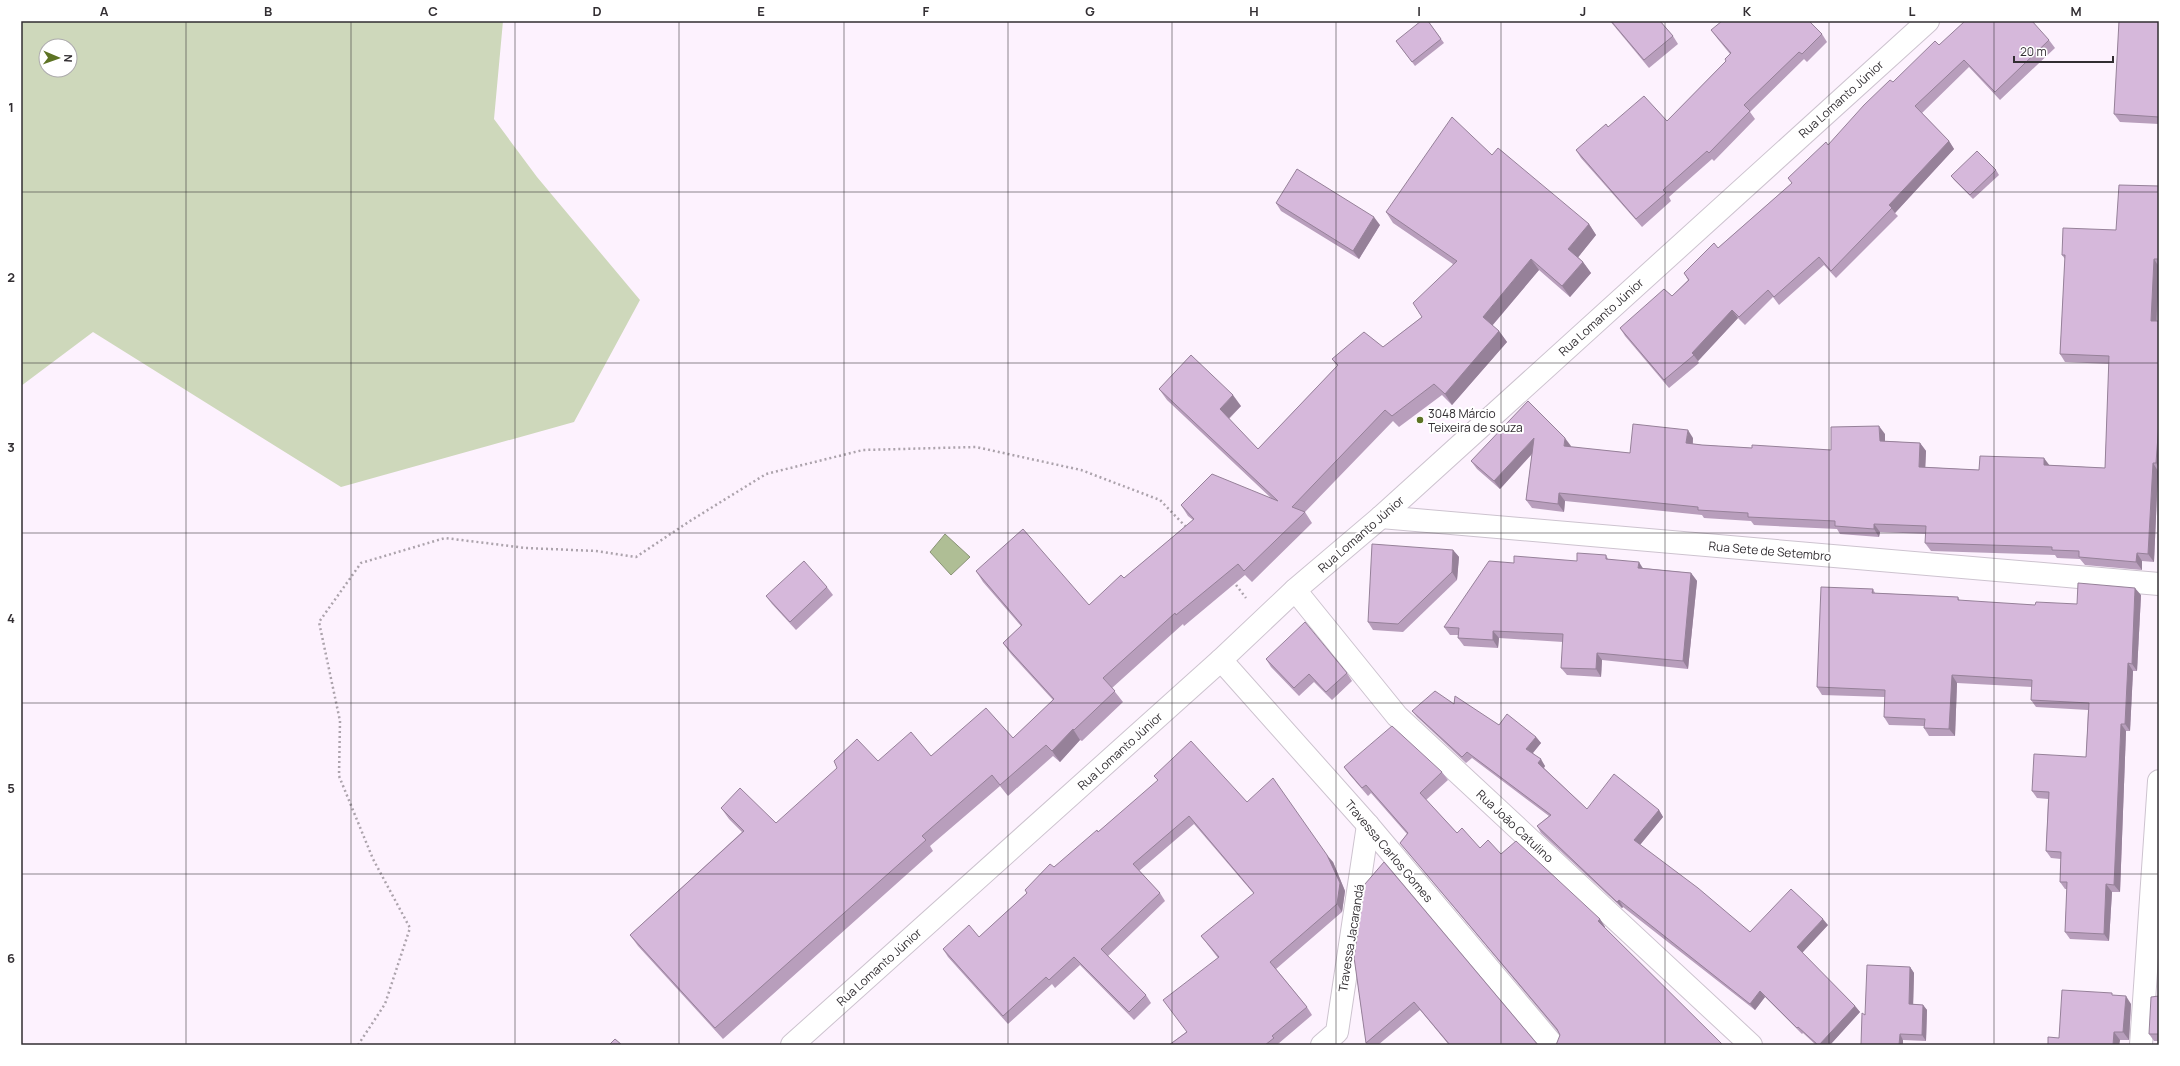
<svg xmlns="http://www.w3.org/2000/svg" width="2180" height="1066" viewBox="0 0 2180 1066" font-family="Manrope,sans-serif">
<rect width="100%" height="100%" fill="#fdf2fe"/>
<path fill="#ced8bb" fill-rule="evenodd" d="M21 21H503L494 119 537 177 640 300 574 422 341 487 93 332 21 386ZM46 46H70V70H46Z"/>
<polygon fill="#afbe95" stroke="#8a9377" points="945,534 970,557 951,575 930,552"/>
<g fill="none" stroke-linecap="round" stroke-linejoin="round">
<g stroke="#cdc3cf" stroke-width="24">
<g id="minor">
<polyline points="1381,517 2159,584"/>
<polyline points="1295,590 1397,716 1751,1045"/>
<polyline points="1221,660 1368,825 1553,1045"/>
<polyline points="792,1045 1221,660 1295,590 1381,517 1928,21"/>
<polyline points="1322,1045 1337,1032 1368,825"/>
<polyline points="2141,1045 2159,781"/>
</g>
</g>
<g stroke="#aca3ac" stroke-width="2.5" stroke-dasharray="2 3" stroke-linecap="butt">
<polyline points="1233,581 1246,598"/>
<polyline points="358,1045 385,1004 410,928 373,859 339,776 340,721 319,622 361,563 445,538 526,548 596,551 636,557 690,521 766,474 863,450 976,447 1081,470 1160,500 1187,528"/>
</g>
<use href="#minor" stroke="#fff" stroke-width="22"/>
</g>
<g fill="#b89ebc">
<polygon points="1428,21 1444,43 1415,66 1396,41"/>
<polygon points="1610,21 1660,21 1673,36 1678,44 1649,68"/>
<polygon points="2159,21 2159,124 2120,122 2114,114"/>
<polygon points="1711,30 1822,34 1827,42 1807,62 1804,59 1750,112 1755,119 1714,161 1712,159 1669,197 1671,201 1642,227 1581,158 1576,150 1608,127 1667,121 1726,61 1730,54 1717,38"/>
<polygon points="2049,40 2055,48 2000,100 1969,67 1922,113 1949,141 1954,149 1895,213 1898,216 1836,278 1824,265 1779,305 1773,297 1745,325 1738,318 1698,361 1699,363 1669,388 1625,336 1620,328 1672,296 1688,280 1684,273 1718,248 1792,183 1788,178 1828,145 1893,82 1939,45"/>
<polygon points="1492,155 1589,224 1596,235 1578,257 1583,262 1591,273 1570,297 1539,270 1492,326 1499,331 1507,342 1452,405 1442,395 1399,427 1393,421 1305,512 1312,523 1252,582 1245,575 1184,626 1183,624 1112,688 1123,702 1082,741 1080,740 1060,762 1053,756 1008,796 1000,786 930,846 933,851 723,1039 638,946 630,935 742,832 729,819 721,808 776,823 878,761 931,756 1013,738 1053,700 1011,654 1003,643 1021,626 983,582 976,571 1089,605 1124,578 1193,520 1188,516 1181,505 1271,498 1167,400 1159,389 1241,406 1229,419 1258,449 1337,366 1332,359 1383,347 1422,317 1453,264 1393,223 1386,212"/>
<polygon points="1996,170 1999,175 1973,199 1954,180 1951,176"/>
<polygon points="2159,186 2159,271 2157,321 2159,321 2159,471 2158,471 2154,562 2142,561 2142,570 2085,565 2080,559 2057,558 2055,555 1931,551 1925,543 1926,534 1880,532 1879,537 1840,534 1837,529 1754,525 1751,521 1704,518 1702,515 1565,501 1564,512 1532,508 1526,500 1532,454 1500,489 1477,469 1471,461 1571,446 1571,447 1630,453 1693,438 1693,444 1702,445 1752,448 1831,450 1885,434 1885,441 1920,443 1926,451 1925,467 1979,470 2049,465 2105,468 2109,364 2065,362 2060,354 2065,259 2062,255 2116,230"/>
<polygon points="1276,203 1380,225 1359,259 1281,211"/>
<polygon points="1453,550 1459,557 1457,580 1403,632 1373,630 1368,622"/>
<polygon points="1606,555 1608,559 1643,568 1691,573 1697,581 1688,669 1602,660 1601,677 1567,675 1561,668 1563,642 1499,638 1498,648 1464,646 1458,638 1458,635 1450,635 1444,627 1514,563 1577,561"/>
<polygon points="827,587 833,595 796,630 772,604 766,596"/>
<polygon points="1873,589 1875,593 1958,597 1960,601 2035,605 2077,604 2141,595 2137,671 2133,671 2130,731 2126,731 2120,892 2112,892 2109,941 2070,939 2065,932 2067,889 2065,889 2060,882 2061,859 2051,858 2046,851 2048,799 2037,798 2032,791 2086,757 2088,710 2036,707 2031,700 2032,687 1957,683 1955,736 1929,736 1924,728 1924,726 1889,725 1884,717 1885,697 1822,695 1817,687"/>
<polygon points="1266,659 1347,673 1352,681 1332,700 1314,682 1299,696 1271,667"/>
<polygon points="1454,704 1499,725 1536,737 1541,743 1533,753 1545,766 1544,768 1587,809 1659,810 1663,817 1640,845 1750,932 1828,925 1802,953 1855,1006 1860,1012 1830,1045 1816,1045 1803,1033 1802,1034 1765,997 1755,1010 1623,907 1622,908 1541,833 1537,826 1549,816 1472,758 1466,763 1417,717 1412,711"/>
<polygon points="1344,767 1442,772 1448,780 1426,800 1457,833 1480,848 1501,854 1600,919 1605,927 1560,1035 1558,1032 1406,850 1400,843 1407,834 1371,793 1368,796 1349,774"/>
<polygon points="1154,776 1247,802 1333,862 1345,891 1342,912 1276,969 1307,1007 1312,1015 1278,1044 1278,1045 1169,1045 1186,1032 1218,958 1201,936 1254,894 1194,824 1139,871 1160,893 1165,901 1108,956 1146,995 1151,1003 1134,1020 1080,965 1055,988 1052,984 1008,1024 948,957 943,949 979,937 1027,893 1025,890 1098,832 1158,781"/>
<polygon points="1354,957 1538,1045 1449,1045 1420,1010 1378,1045 1367,1045 1366,1043"/>
<polygon points="1910,967 1914,973 1913,1004 1923,1005 1927,1010 1926,1041 1903,1040 1865,1015"/>
<polygon points="2114,995 2131,1004 2129,1040 2120,1040 2119,1045 2048,1045 2059,1038"/>
<polygon points="2159,996 2159,1041 2154,1041 2149,1034"/>
</g>
<g fill="#968199">
<polygon points="1949,141 1954,149 1895,213 1889,205"/>
<polygon points="1374,217 1380,225 1359,259 1353,251"/>
<polygon points="1589,224 1596,235 1576,260 1568,249"/>
<polygon points="1531,259 1539,270 1490,328 1483,317"/>
<polygon points="2154,259 2159,267 2156,329 2151,321"/>
<polygon points="1583,262 1591,273 1570,297 1562,286"/>
<polygon points="1732,310 1738,318 1698,361 1692,353"/>
<polygon points="1499,331 1507,342 1452,405 1445,394"/>
<polygon points="1233,395 1241,406 1227,420 1220,409"/>
<polygon points="2159,422 2159,468 2156,463"/>
<polygon points="1879,426 1885,434 1885,449 1880,441"/>
<polygon points="1688,430 1693,438 1692,451 1686,443"/>
<polygon points="1534,438 1539,446 1500,489 1494,481"/>
<polygon points="1565,438 1571,446 1570,454 1564,446"/>
<polygon points="1920,443 1926,451 1925,475 1919,467"/>
<polygon points="2044,458 2050,466 2044,465"/>
<polygon points="2153,463 2158,471 2154,562 2148,554"/>
<polygon points="1559,493 1565,501 1564,512 1558,504"/>
<polygon points="1874,524 1880,532 1879,537 1874,529"/>
<polygon points="1453,550 1459,557 1457,580 1452,572"/>
<polygon points="2137,553 2142,561 2142,570 2136,562"/>
<polygon points="1639,562 1644,570 1638,568"/>
<polygon points="1691,573 1697,581 1688,669 1683,661"/>
<polygon points="2135,588 2141,595 2137,671 2132,664"/>
<polygon points="1493,631 1499,638 1498,648 1493,640"/>
<polygon points="1597,653 1602,660 1601,677 1596,669"/>
<polygon points="2128,663 2133,671 2130,731 2125,724"/>
<polygon points="1952,675 1957,683 1955,736 1949,729"/>
<polygon points="2121,724 2126,731 2120,892 2114,885"/>
<polygon points="1073,729 1080,740 1060,762 1052,751"/>
<polygon points="1536,737 1541,743 1531,755 1526,749"/>
<polygon points="1541,759 1545,766 1543,769 1538,763"/>
<polygon points="1659,810 1663,817 1639,846 1634,840"/>
<polygon points="1327,855 1333,862 1345,891 1342,912 1337,904"/>
<polygon points="2106,884 2112,892 2109,941 2104,934"/>
<polygon points="1619,900 1623,907 1622,908 1617,902"/>
<polygon points="1600,919 1605,927 1603,929 1598,921"/>
<polygon points="1823,919 1828,925 1801,954 1797,947"/>
<polygon points="1910,967 1914,973 1913,1010 1909,1004"/>
<polygon points="1760,991 1765,997 1755,1010 1750,1004"/>
<polygon points="2126,996 2131,1004 2129,1040 2123,1032"/>
<polygon points="1923,1005 1927,1010 1926,1041 1922,1035"/>
<polygon points="1855,1006 1860,1012 1830,1045 1819,1045"/>
<polygon points="2114,1032 2120,1040 2119,1045 2113,1045"/>
<polygon points="1900,1034 1903,1040 1903,1045 1899,1045"/>
</g>
<g fill="#d6b8db" stroke="#968199">
<polygon points="1421,21 1428,21 1441,39 1412,62 1396,41"/>
<polygon points="1611,21 1660,21 1673,36 1644,60"/>
<polygon points="1722,21 1809,21 1822,34 1802,54 1799,52 1744,105 1750,111 1709,153 1707,151 1663,190 1666,193 1636,219 1576,150 1606,124 1608,127 1644,96 1667,121 1726,61 1725,59 1731,53 1711,30"/>
<polygon points="1965,21 2032,21 2049,40 1995,92 1964,60 1915,106 1949,141 1889,205 1892,208 1831,271 1819,257 1774,297 1768,290 1739,317 1732,310 1692,353 1694,355 1664,380 1620,328 1664,289 1672,296 1689,280 1684,273 1714,243 1718,248 1792,183 1788,178 1826,142 1828,145 1864,105 1890,80 1893,82 1935,41 1939,45"/>
<polygon points="2119,21 2159,21 2159,117 2114,114"/>
<polygon points="1452,117 1492,155 1498,148 1589,224 1568,249 1583,262 1562,286 1531,259 1483,317 1499,331 1445,394 1434,384 1392,416 1385,410 1292,507 1305,512 1244,571 1238,564 1176,615 1175,613 1103,678 1115,691 1074,730 1073,729 1052,751 1046,745 1000,785 992,775 922,836 926,840 715,1028 630,935 744,831 721,808 740,788 776,823 837,768 834,761 857,739 878,761 911,732 931,756 986,708 1013,738 1054,699 1003,643 1022,625 976,571 1023,529 1089,605 1121,575 1124,578 1194,519 1181,505 1212,474 1278,501 1159,389 1191,355 1233,395 1220,409 1258,449 1338,365 1332,359 1364,332 1383,347 1422,317 1413,303 1457,261 1386,212"/>
<polygon points="1977,151 1996,170 1970,195 1951,176"/>
<polygon points="1297,169 1374,217 1353,251 1276,203"/>
<polygon points="2119,185 2159,186 2159,259 2154,259 2151,321 2159,321 2159,422 2156,463 2153,463 2148,554 2137,553 2136,562 2079,557 2079,551 2052,550 2052,547 1925,543 1926,526 1874,524 1874,529 1835,526 1835,521 1748,517 1748,513 1698,510 1698,507 1559,493 1558,504 1526,500 1534,438 1494,481 1471,461 1528,401 1565,438 1564,446 1630,453 1633,424 1688,430 1686,443 1702,445 1752,448 1752,445 1831,450 1831,427 1879,426 1880,441 1920,443 1919,467 1979,470 1980,456 2044,458 2044,465 2105,468 2109,356 2060,354 2065,255 2062,255 2063,228 2116,230"/>
<polygon points="1372,544 1453,550 1452,572 1398,624 1368,622"/>
<polygon points="1577,553 1606,555 1606,559 1639,562 1638,568 1691,573 1683,661 1597,653 1596,669 1561,668 1563,634 1493,631 1493,640 1458,638 1459,628 1444,627 1489,561 1514,563 1514,556 1577,561"/>
<polygon points="804,561 827,587 790,622 766,596"/>
<polygon points="2078,583 2135,588 2132,664 2128,663 2125,724 2121,724 2114,885 2106,884 2104,934 2065,932 2067,882 2060,882 2061,852 2046,851 2049,792 2032,791 2034,754 2086,757 2089,703 2031,700 2032,680 1952,675 1949,729 1924,728 1925,719 1884,717 1885,690 1817,687 1821,587 1873,589 1872,593 1958,597 1958,600 2035,605 2036,602 2077,604"/>
<polygon points="1305,622 1347,673 1326,692 1309,674 1294,688 1266,659"/>
<polygon points="1435,691 1454,704 1455,696 1499,725 1507,714 1536,737 1526,749 1541,759 1538,763 1587,809 1614,774 1659,810 1634,840 1698,888 1750,932 1791,889 1823,919 1797,947 1855,1006 1819,1045 1818,1045 1798,1027 1797,1028 1760,991 1750,1004 1619,900 1617,902 1537,826 1551,815 1467,752 1462,757 1412,711"/>
<polygon points="1392,726 1442,772 1420,793 1457,833 1462,828 1480,848 1488,840 1501,854 1516,841 1600,919 1598,921 1723,1045 1556,1045 1560,1035 1557,1029 1400,843 1408,833 1366,785 1362,788 1344,767"/>
<polygon points="1191,741 1247,802 1273,778 1327,855 1340,883 1337,904 1270,962 1307,1007 1272,1036 1274,1038 1265,1045 1169,1045 1187,1032 1163,1000 1219,957 1201,936 1254,893 1189,816 1133,864 1160,893 1101,949 1146,995 1129,1012 1074,957 1049,980 1046,977 1003,1016 943,949 969,925 979,937 1027,893 1025,890 1050,864 1054,867 1097,830 1098,832 1158,780 1154,776"/>
<polygon points="1384,862 1538,1045 1450,1045 1414,1002 1366,1043 1354,957 1365,884"/>
<polygon points="1867,965 1910,967 1909,1004 1923,1005 1922,1035 1900,1034 1899,1045 1861,1045 1862,1013 1865,1015"/>
<polygon points="2062,990 2112,993 2112,995 2126,996 2123,1032 2114,1032 2113,1045 2048,1045 2048,1037 2059,1038"/>
<polygon points="2159,996 2159,1034 2149,1034 2151,997"/>
<polygon points="615,1039 622,1045 609,1045"/>
</g>
<path fill="none" stroke="#322e32" stroke-width="1" stroke-opacity="0.55" d="M186 21V1045M351 21V1045M515 21V1045M679 21V1045M844 21V1045M1008 21V1045M1172 21V1045M1336 21V1045M1501 21V1045M1665 21V1045M1829 21V1045M1994 21V1045M21 192H2159M21 363H2159M21 533H2159M21 703H2159M21 874H2159"/>
<circle fill="#5d7324" stroke="#fff" stroke-width="1.5" cx="1420" cy="420" r="4"/>
<g text-anchor="middle" dominant-baseline="central" stroke-width="4" stroke-linejoin="round" paint-order="stroke">
<g font-size="12" fill="#322e32" stroke="#fff">
<text transform="translate(1841 99) rotate(-42)">Rua Lomanto Júnior</text>
<text transform="translate(1601 317) rotate(-42)">Rua Lomanto Júnior</text>
<text transform="translate(1361 534) rotate(-41)">Rua Lomanto Júnior</text>
<text transform="translate(1770 551) rotate(5)">Rua Sete de Setembro</text>
<text transform="translate(1120 751) rotate(-42)">Rua Lomanto Júnior</text>
<text transform="translate(1515 826) rotate(43)">Rua João Catulino</text>
<text transform="translate(1389 851) rotate(50)">Travessa Carlos Gomes</text>
<text transform="translate(1351 938) rotate(-81)">Travessa Jacarandá</text>
<text transform="translate(879 967) rotate(-42)">Rua Lomanto Júnior</text>
</g>
<g font-size="12" fill="#322e32" stroke="#fff" text-anchor="start">
<text x="1428" y="413">3048 Márcio<tspan x="1428" dy="14">Teixeira de souza</tspan></text>
</g>
</g>
<rect width="2180" height="1066" fill="none" stroke="#ffffff" stroke-width="44"/>
<g transform="translate(58 58) rotate(92)"><circle r="19" fill="#ffffff" stroke="#adabad"/>
<path d="M0-3L7 15L0 10L-7 15Z" fill="#5d7324"/>
<text y="-6" font-size="11" font-weight="bold" text-anchor="middle" fill="#322e32">N</text>
</g>
<path d="M2014 56v6h99v-6" fill="none" stroke="#322e32" stroke-width="2"/>
<text x="2020" y="56" font-size="12" fill="#322e32" stroke="#ffffff" stroke-width="3" paint-order="stroke">20 m</text>
<rect x="22" y="22" width="2136" height="1022" fill="none" stroke="#322e32" stroke-width="1.5"/>
<g font-size="13" text-anchor="middle" font-weight="bold" fill="#322e32">
<text x="104" y="16">A</text>
<text x="268" y="16">B</text>
<text x="433" y="16">C</text>
<text x="597" y="16">D</text>
<text x="761" y="16">E</text>
<text x="926" y="16">F</text>
<text x="1090" y="16">G</text>
<text x="1254" y="16">H</text>
<text x="1419" y="16">I</text>
<text x="1583" y="16">J</text>
<text x="1747" y="16">K</text>
<text x="1912" y="16">L</text>
<text x="2076" y="16">M</text>
<text x="11" y="112">1</text>
<text x="11" y="282">2</text>
<text x="11" y="452">3</text>
<text x="11" y="623">4</text>
<text x="11" y="793">5</text>
<text x="11" y="963">6</text>
</g>
</svg>
